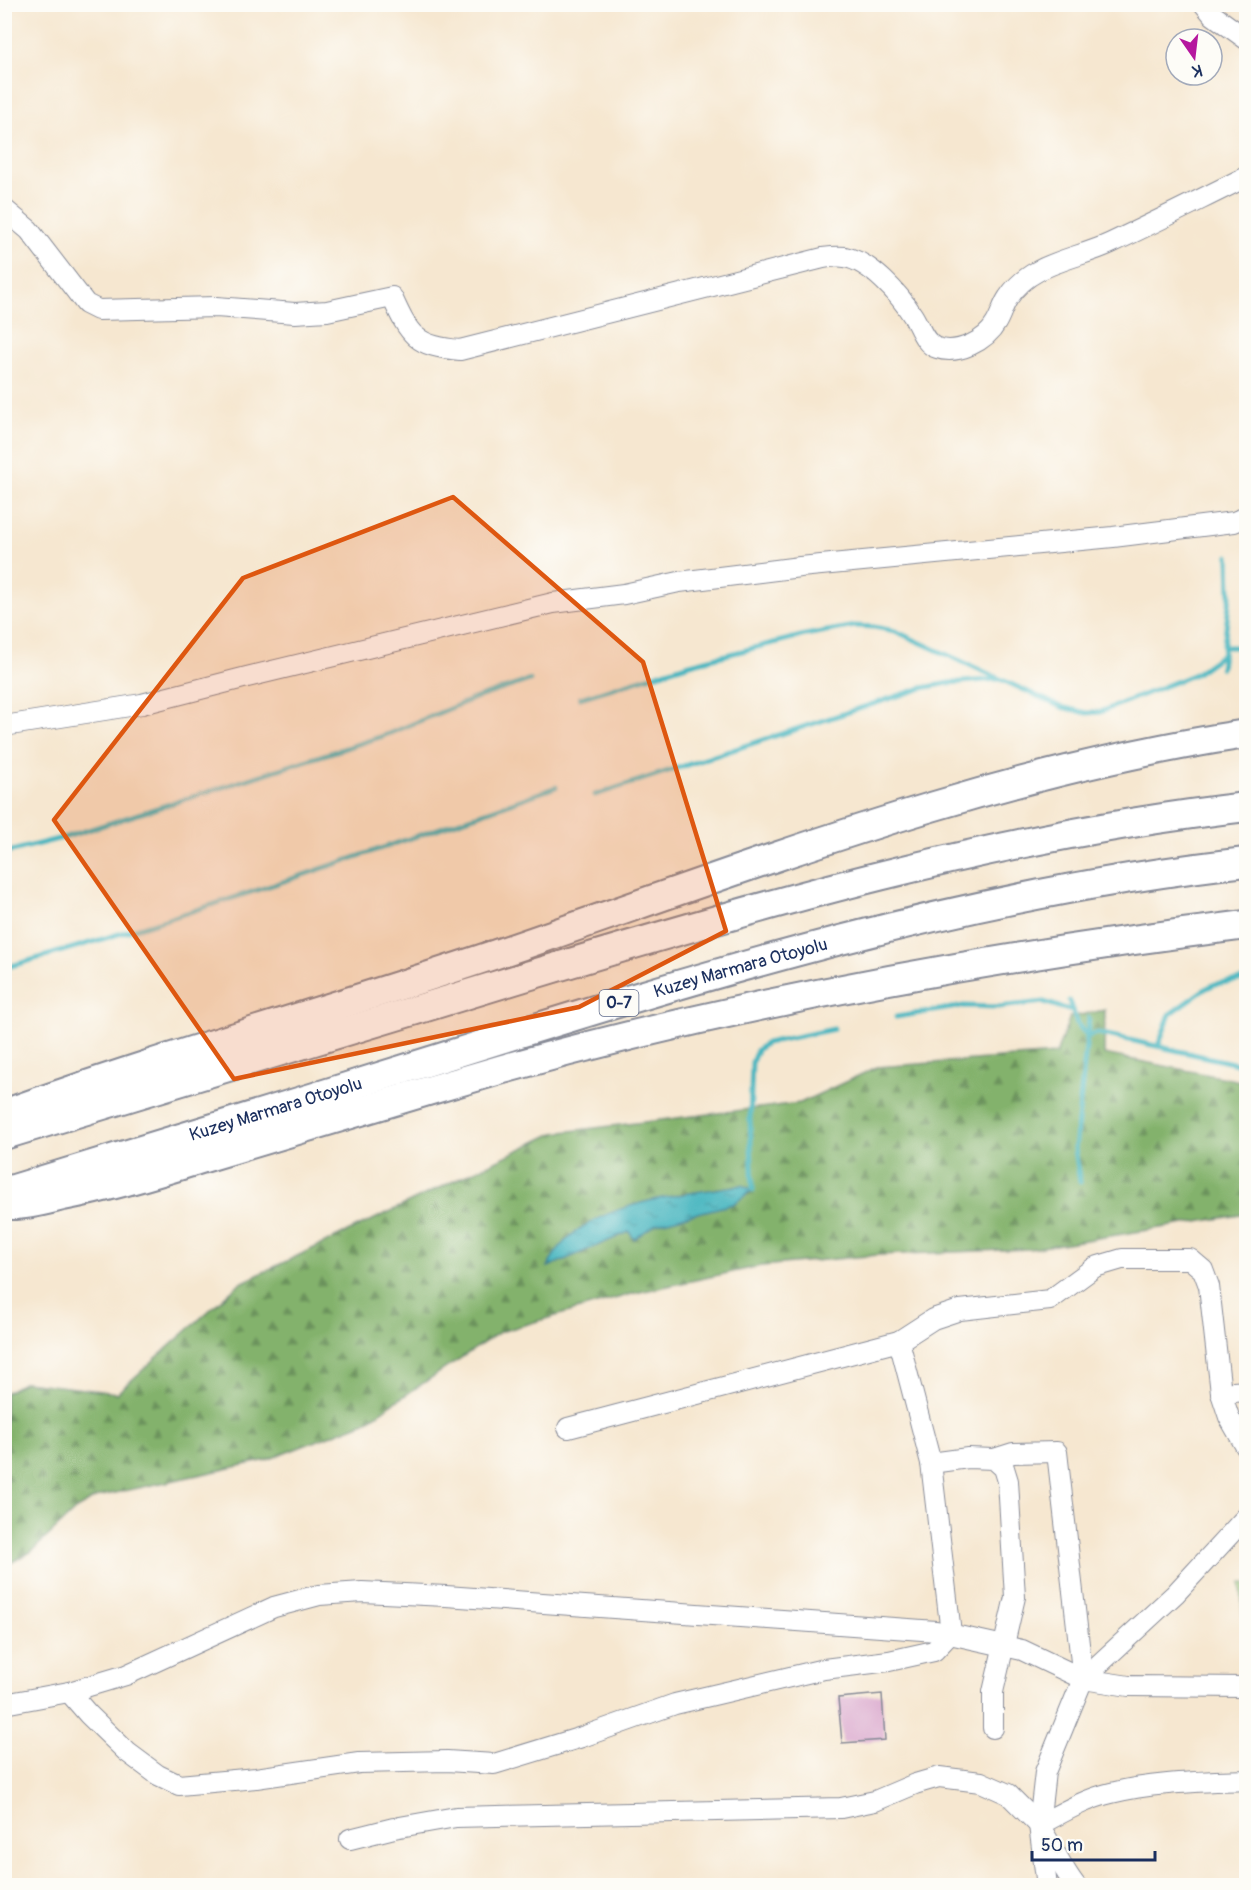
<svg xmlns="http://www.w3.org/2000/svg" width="1251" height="1890" viewBox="0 0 1251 1890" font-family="Pangolin,sans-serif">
<defs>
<pattern id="forest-firs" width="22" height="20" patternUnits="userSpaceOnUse" patternTransform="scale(1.5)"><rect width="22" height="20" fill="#83b26c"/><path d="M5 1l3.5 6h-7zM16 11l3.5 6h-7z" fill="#6a915c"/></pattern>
<pattern id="water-ripples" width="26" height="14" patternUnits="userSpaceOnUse" patternTransform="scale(1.5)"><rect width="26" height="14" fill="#47b6c0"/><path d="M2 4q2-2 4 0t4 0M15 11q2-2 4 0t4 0" fill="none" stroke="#3a949f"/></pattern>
</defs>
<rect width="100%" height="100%" fill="#fdfcf7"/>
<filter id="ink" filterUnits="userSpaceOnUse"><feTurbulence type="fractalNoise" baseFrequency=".0167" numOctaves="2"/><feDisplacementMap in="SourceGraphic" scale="12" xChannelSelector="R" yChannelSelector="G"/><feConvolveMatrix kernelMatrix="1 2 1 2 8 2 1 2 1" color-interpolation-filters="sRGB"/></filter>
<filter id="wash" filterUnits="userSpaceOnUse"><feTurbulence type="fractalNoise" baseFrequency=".008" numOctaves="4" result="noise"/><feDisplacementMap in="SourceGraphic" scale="24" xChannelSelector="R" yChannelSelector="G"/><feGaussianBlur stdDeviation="1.35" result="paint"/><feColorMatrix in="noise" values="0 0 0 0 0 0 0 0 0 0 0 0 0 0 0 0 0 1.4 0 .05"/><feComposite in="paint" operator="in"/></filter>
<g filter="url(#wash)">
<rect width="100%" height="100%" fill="#f6e7d0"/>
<polygon fill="#a4d07d" stroke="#60806e" stroke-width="1.5" points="1241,1583 1246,1583 1246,1655 1245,1655"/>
<polygon fill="url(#forest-firs)" stroke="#4f7065" stroke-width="1.5" points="1105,1010 1104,1054 1246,1082 1246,1214 1030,1249 878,1255 761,1266 635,1293 500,1332 365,1422 267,1460 97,1497 78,1508 31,1552 5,1566 5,1393 25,1382 117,1393 239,1284 554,1133 800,1103 877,1067 1056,1054 1070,1017"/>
<path fill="url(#water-ripples)" stroke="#31728f" stroke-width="1.5" d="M742 1185 753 1190 733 1204 656 1224 634 1239 629 1232 548 1267C574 1202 682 1195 742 1185Z"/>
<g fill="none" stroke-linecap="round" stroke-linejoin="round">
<g stroke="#47b6c0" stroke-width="5">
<polyline points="1224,647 1246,647"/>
<polyline points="1221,668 1230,596 1229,556"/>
<polyline points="580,698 690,664 805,635 855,626 874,627 895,631 1061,707 1087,713 1100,712 1195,674 1223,654"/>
<polyline points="595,795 922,688 949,683 999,679"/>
<polyline points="4,853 66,837 383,736 473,699 530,680"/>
<path d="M4 968C191 915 374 852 556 787"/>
<polyline points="1069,1001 1077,1024 1088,1036"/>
<polyline points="896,1017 964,1006 998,1007 1044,1002 1072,1011"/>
<polyline points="1089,1036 1098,1033 1246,1066"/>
<polyline points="1158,1046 1170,1014 1205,989 1215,984 1246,979"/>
<polyline points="1080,1182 1075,1149 1089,1018"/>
<polyline points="753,1190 750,1120 752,1062 757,1050 766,1043 834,1029"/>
</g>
</g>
<g id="blocks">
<polygon fill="#d9a5cc" points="882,1694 885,1740 842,1743 838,1698"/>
</g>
</g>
<g filter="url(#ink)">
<use href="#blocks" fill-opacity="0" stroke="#888b97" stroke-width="1.5"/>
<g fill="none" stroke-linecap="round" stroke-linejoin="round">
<g stroke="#888b97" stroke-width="22">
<g id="minor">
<polyline points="1204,4 1213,15 1246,39"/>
<path d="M4 209 29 230 86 304 98 310 216 307 295 313 327 311 392 297C409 335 416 347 460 350L823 258C830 257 838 256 845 257 871 262 900 295 913 316 920 327 924 344 937 348 958 355 986 341 996 323 1001 315 1003 305 1008 298 1031 262 1075 260 1111 243 1156 222 1201 199 1246 177"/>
<polyline points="4,726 142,704 247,677 553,603 624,594 679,582 800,567 1113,537 1234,522 1246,517"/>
<polyline points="899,1341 933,1319 960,1310 1050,1300 1095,1267 1122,1259 1190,1259 1203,1270 1209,1286 1221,1393 1229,1417 1246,1447"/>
<polyline points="1221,1393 1246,1391"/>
<polyline points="994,1459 1013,1453 1057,1452 1083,1679"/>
<polyline points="931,1463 968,1458 994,1459 1004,1468 1008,1481 1015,1597 993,1692 993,1728"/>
<polyline points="69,1692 88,1714 127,1752 158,1775 179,1785 256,1778 359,1763 447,1761 494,1764 582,1737 675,1704 824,1669 889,1661 934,1651 951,1633 931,1463 899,1341 568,1428"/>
<polyline points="4,1704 69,1692 126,1675 274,1607 319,1595 362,1592 446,1596 936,1631 1022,1650 1083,1679 1129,1686 1246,1687"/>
<path d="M1043 1832C1054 1849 1063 1870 1076 1886"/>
<path d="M350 1839 394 1828 456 1817 841 1808 875 1801 915 1784 939 1777 981 1782 1008 1794 1039 1825C1062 1813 1085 1799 1111 1793 1155 1782 1202 1782 1246 1780"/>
<polyline points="1047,1886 1039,1825 1045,1772 1083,1679 1175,1594 1246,1517"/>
</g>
</g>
<g stroke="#888b97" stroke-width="32">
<g id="highway">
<path d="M4 1114C172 1053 345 1006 514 948 755 865 993 772 1246 734"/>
<path d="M4 1135C178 1082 351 1030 524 977 760 905 1000 835 1246 807"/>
<path id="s1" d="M4 1192C151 1147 297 1103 443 1057 704 975 974 892 1246 862"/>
<path d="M13 1205C29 1205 46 1200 63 1196 111 1187 157 1173 204 1158 303 1128 403 1098 503 1069 746 1001 996 956 1246 925"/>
</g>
</g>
<use href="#minor" stroke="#fff" stroke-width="20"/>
<use href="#highway" stroke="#fff" stroke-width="28"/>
</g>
</g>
<path fill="#de5710" fill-opacity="0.2" stroke="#de5710" stroke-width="4.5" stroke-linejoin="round" d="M453 497 643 662 726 931 579 1007 234 1079 54 820 243 578Z"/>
<g text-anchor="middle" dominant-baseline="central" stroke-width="4.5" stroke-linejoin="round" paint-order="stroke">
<rect fill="#fdfcf7" stroke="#5f6c8c" stroke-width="1.5" x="599.5" y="990" width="39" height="26" rx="4.5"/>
<g font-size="16" font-weight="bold" fill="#1b2f5e">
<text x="619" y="1003">O-7</text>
</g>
<g font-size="18" fill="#1b2f5e" stroke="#fdfcf7">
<text stroke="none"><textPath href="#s1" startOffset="770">Kuzey Marmara Otoyolu</textPath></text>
<text stroke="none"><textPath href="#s1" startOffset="284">Kuzey Marmara Otoyolu</textPath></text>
</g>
</g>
<rect width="1251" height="1890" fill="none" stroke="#fdfcf7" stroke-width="24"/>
<g transform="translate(1194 57) rotate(166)"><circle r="28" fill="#fdfcf7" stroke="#a3aaba" stroke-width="1.5"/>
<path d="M0-4.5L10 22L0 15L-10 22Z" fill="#b5179e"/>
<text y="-9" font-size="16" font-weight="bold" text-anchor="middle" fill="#1b2f5e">K</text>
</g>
<path d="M1032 1851v9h123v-9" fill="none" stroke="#1b2f5e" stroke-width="3"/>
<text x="1041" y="1851" font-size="18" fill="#1b2f5e" stroke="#fdfcf7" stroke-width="4.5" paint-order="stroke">50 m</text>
</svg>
